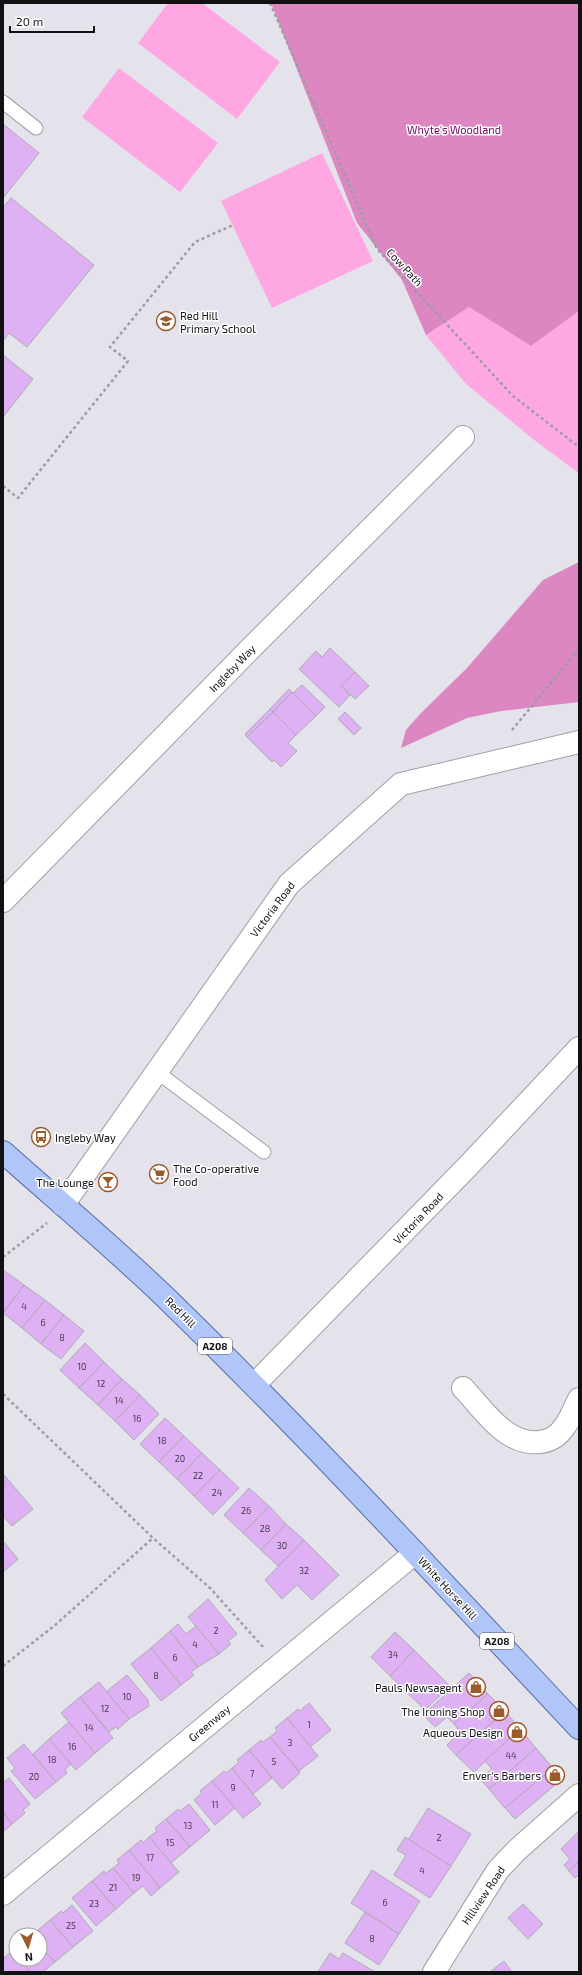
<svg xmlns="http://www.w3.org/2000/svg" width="582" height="1975" viewBox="0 0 582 1975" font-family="'Exo 2',sans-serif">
<rect width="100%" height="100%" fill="#e4e3ec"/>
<g fill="#fea7e3">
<polygon points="168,3 202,3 280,62 237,119 138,43"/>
<polygon points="119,68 218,143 180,192 82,117"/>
<polygon points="322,153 373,261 272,308 221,201"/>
<polygon points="469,307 531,346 579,311 579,473 538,443 466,384 426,335"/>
</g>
<g fill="#dc86c2">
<polygon points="271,3 579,3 579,311 531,346 469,307 426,335 402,280 357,223"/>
<polygon points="579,562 579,702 501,711 467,718 401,748 406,730 420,714 467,668 543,580"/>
</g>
<g fill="#deb1f4" stroke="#afaab2">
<polygon points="3,124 39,153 3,198"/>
<polygon points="11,198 94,265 27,347 9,333 3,341 3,207"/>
<polygon points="3,355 33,379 3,417"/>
<polygon points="330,648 355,672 341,686 350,695 339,707 299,669 316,651 322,657"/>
<polygon points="355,672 369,686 355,699 341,686"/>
<polygon points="302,685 325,707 316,716 293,693"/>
<polygon points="289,689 292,692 273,712 270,709"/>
<polygon points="292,692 316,716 296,735 273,712"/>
<polygon points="270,709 273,712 247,737 245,734"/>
<polygon points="273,712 296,735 288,743 297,751 281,767 274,760 272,762 247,737"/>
<polygon points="345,712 361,728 354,735 338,719"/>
<polygon points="3,1270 24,1285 3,1313"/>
<polygon points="24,1285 45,1300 22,1328 3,1313"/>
<polygon points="45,1300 64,1315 41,1344 22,1328"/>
<polygon points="64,1315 84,1331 61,1359 41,1344"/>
<polygon points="85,1343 104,1362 79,1388 60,1370"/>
<polygon points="104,1362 122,1379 98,1405 79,1388"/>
<polygon points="122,1379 140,1395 115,1421 98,1405"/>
<polygon points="140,1395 159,1414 134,1440 115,1421"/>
<polygon points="165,1418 184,1436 159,1462 140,1444"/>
<polygon points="184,1436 202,1453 177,1479 159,1462"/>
<polygon points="202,1453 220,1470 194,1496 177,1479"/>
<polygon points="220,1470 239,1488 213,1515 194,1496"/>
<polygon points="4,1475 33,1509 12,1526 3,1516"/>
<polygon points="249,1488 269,1506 243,1533 224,1515"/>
<polygon points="269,1506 286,1524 261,1550 243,1533"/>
<polygon points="286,1524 304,1540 278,1566 261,1550"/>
<polygon points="304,1540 339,1575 312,1600 297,1585 282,1599 265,1580"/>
<polygon points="3,1541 18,1559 3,1572"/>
<polygon points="208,1599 237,1634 228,1641 231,1644 219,1654 188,1617"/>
<polygon points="178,1624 186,1634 196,1626 219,1654 198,1667 170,1631"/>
<polygon points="170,1631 198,1667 191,1672 194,1675 181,1685 151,1648"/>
<polygon points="395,1632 414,1650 390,1676 371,1657"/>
<polygon points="151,1648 181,1685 161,1701 131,1664"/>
<polygon points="414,1650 450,1686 425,1710 390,1676"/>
<polygon points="469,1673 488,1694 454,1724 447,1717 435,1727 423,1715"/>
<polygon points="127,1675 148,1700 149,1706 129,1719 106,1692"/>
<polygon points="99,1682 129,1719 118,1729 116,1727 109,1732 80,1697"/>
<polygon points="488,1694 505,1711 456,1755 447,1745 460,1732 454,1724"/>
<polygon points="80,1697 113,1738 95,1753 61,1713"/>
<polygon points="309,1703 331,1730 310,1747 287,1718 298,1709 300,1711"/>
<polygon points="505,1711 520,1729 474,1772 456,1755"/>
<polygon points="287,1718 318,1756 299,1771 270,1737 277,1731 275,1728"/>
<polygon points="69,1722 95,1753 76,1770 49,1739"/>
<polygon points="520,1729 536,1748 489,1789 480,1779 492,1769 485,1761"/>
<polygon points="270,1737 300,1773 282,1789 249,1750 261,1740 263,1742"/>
<polygon points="49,1739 71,1764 65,1770 67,1773 56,1782 33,1754"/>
<polygon points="24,1744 56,1782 35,1799 11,1771 15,1768 7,1758"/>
<polygon points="536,1748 553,1768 505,1808 489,1789"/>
<polygon points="249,1750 272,1778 253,1794 232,1768 239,1762 237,1760"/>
<polygon points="232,1768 261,1804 243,1818 212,1781 224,1771 226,1773"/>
<polygon points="553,1768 562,1779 515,1819 505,1808"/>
<polygon points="9,1778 30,1804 23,1810 25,1813 12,1824 3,1812 3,1783"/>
<polygon points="212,1781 235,1808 215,1825 194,1800 202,1793 200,1791"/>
<polygon points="189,1804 210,1830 190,1847 166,1819 178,1809 180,1811"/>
<polygon points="428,1808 471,1834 451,1866 408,1840"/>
<polygon points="3,1812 12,1824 3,1832"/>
<polygon points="166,1819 190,1847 171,1863 149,1837 157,1831 155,1828"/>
<polygon points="579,1831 579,1861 569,1871 564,1865 570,1859 561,1849"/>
<polygon points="149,1837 179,1872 160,1888 129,1850 141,1840 143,1843"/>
<polygon points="405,1837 451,1866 430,1898 394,1875 406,1855 397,1850"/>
<polygon points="129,1850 160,1888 151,1896 143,1886 134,1893 113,1868 119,1863 117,1860"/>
<polygon points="579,1861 579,1874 575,1878 569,1871"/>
<polygon points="113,1868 134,1893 116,1909 92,1881 104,1871 105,1874"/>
<polygon points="372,1870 420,1901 399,1934 351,1903"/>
<polygon points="92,1881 116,1909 96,1926 72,1898"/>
<polygon points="523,1904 543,1924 528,1939 508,1918"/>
<polygon points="72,1905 93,1931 73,1947 50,1920 61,1911 63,1913"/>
<polygon points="365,1912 399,1934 379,1965 345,1943"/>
<polygon points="50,1920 73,1947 55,1962 40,1946 40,1935 36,1935 39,1932 38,1930"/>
<polygon points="40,1946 55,1962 43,1972 31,1972 19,1959 40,1959"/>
<polygon points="12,1951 16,1955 16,1959 19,1959 31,1972 3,1972 3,1959"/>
<polygon points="330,1953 339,1959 343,1953 375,1972 318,1972"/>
<polygon points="504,1961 512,1972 490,1972"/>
</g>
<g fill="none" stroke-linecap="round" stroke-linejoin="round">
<g stroke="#9f9fa7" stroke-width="15">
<g id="lane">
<polyline points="3,102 36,128"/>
<polyline points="157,1072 264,1152"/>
</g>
</g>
<g stroke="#9f9fa7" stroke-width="24">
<g id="street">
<polyline points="3,901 253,646 463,437"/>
<polyline points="63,1205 289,884 401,784 579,742"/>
<polyline points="254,1385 469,1165 579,1048"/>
<path d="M463 1388C484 1410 506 1446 540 1442 550 1441 559 1435 565 1426 571 1418 574 1408 579 1399"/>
<polyline points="3,1894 415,1553"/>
<polyline points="434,1972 498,1870 517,1850 579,1795"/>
</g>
</g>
<g stroke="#566da5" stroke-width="24">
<path id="primary" d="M3 1152C57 1200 113 1247 165 1297 308 1436 443 1583 579 1728"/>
</g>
<g stroke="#9c9ca3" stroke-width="2.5" stroke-dasharray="3 3" stroke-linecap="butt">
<polyline points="270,3 377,249 513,396 579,447"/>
<polyline points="3,486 18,498 128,361 110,347 195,242 233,225"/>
<polyline points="512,730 579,649"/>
<polyline points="3,1257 47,1223"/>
<polyline points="3,1394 153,1538 210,1588 263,1647"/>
<polyline points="3,1666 54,1626 153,1538"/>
</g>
<use href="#lane" stroke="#fff" stroke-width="13"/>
<use href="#street" stroke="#fff" stroke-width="22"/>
<use href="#primary" stroke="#b0c5f8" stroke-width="22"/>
</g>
<defs>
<g id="school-ring" transform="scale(1)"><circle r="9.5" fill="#fff" stroke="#9d5a2b" stroke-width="1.5"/><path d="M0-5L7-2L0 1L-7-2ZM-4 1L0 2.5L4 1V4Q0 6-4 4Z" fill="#9d5a2b"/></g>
<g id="bus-ring" transform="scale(1)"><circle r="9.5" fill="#fff" stroke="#9d5a2b" stroke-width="1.5"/><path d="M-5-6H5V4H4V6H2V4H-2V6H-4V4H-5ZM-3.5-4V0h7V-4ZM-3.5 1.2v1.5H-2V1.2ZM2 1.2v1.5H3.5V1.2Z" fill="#9d5a2b"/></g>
<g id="supermarket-ring" transform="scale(1)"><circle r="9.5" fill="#fff" stroke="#9d5a2b" stroke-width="1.5"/><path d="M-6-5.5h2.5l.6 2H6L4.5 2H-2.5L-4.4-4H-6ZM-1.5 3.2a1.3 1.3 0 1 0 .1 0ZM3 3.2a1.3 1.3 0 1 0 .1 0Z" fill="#9d5a2b"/></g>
<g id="bar-ring" transform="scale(1)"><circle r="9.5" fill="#fff" stroke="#9d5a2b" stroke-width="1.5"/><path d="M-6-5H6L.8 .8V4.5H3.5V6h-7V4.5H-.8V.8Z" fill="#9d5a2b"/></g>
<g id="shop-ring" transform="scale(1)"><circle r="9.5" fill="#fff" stroke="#9d5a2b" stroke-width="1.5"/><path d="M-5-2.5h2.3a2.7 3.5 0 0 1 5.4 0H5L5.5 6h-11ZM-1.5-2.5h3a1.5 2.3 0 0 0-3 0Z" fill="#9d5a2b"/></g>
</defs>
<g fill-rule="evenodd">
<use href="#school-ring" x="166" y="321"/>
<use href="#bus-ring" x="41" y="1137"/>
<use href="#supermarket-ring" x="159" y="1174"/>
<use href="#bar-ring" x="108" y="1182"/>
<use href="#shop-ring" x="476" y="1687"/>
<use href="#shop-ring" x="499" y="1711"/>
<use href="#shop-ring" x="517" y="1732"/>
<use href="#shop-ring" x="555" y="1775"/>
</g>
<g text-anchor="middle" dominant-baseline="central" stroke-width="3" stroke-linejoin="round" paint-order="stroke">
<g font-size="9" fill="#44394c">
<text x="24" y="1306">4</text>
<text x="43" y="1322">6</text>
<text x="62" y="1337">8</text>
<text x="82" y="1366">10</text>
<text x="101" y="1383">12</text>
<text x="119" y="1400">14</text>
<text x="137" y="1418">16</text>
<text x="162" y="1440">18</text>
<text x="180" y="1458">20</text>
<text x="198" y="1475">22</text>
<text x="217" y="1492">24</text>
<text x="246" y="1510">26</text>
<text x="265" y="1528">28</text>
<text x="282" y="1545">30</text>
<text x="304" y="1570">32</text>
<text x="216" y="1630">2</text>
<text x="195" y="1644">4</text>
<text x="393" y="1654">34</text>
<text x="175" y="1657">6</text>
<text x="156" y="1675">8</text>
<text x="127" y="1696">10</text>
<text x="105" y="1708">12</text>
<text x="309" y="1724">1</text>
<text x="89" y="1727">14</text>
<text x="290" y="1742">3</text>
<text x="72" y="1746">16</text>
<text x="511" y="1755">44</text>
<text x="52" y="1759">18</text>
<text x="274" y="1761">5</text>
<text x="252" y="1773">7</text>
<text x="34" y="1776">20</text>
<text x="233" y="1787">9</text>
<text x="215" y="1804">11</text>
<text x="188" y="1825">13</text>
<text x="439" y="1837">2</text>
<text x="170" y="1842">15</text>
<text x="150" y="1857">17</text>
<text x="422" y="1870">4</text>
<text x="136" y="1877">19</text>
<text x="113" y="1887">21</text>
<text x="385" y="1902">6</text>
<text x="94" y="1903">23</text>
<text x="71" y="1925">25</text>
<text x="372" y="1938">8</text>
</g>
<g fill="#fff" stroke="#58585a" stroke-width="1">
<rect x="198" y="1338" width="34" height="16" rx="3"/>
<rect x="480" y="1633" width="34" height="16" rx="3"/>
</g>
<g font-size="10" font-weight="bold" fill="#111114">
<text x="215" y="1346">A208</text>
<text x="497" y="1641">A208</text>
</g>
<g font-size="11" fill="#740a5e" stroke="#fff">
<text x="454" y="129">Whyte's Woodland</text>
</g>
<g font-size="11" fill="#111114" stroke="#fff">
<text transform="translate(405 267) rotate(47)">Cow Path</text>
<text transform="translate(232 668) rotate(-46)">Ingleby Way</text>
<text transform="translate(272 909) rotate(-53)">Victoria Road</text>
<text transform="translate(418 1218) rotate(-46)">Victoria Road</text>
<text transform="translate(181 1312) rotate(45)">Red Hill</text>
<text transform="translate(448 1588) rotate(47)">White Horse Hill</text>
<text transform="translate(209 1723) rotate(-40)">Greenway</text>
<text transform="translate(483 1895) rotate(-56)">Hillview Road</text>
</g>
<g font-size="11" fill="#111114" stroke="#fff" text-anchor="end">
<text x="180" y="315" text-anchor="start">Red Hill<tspan x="180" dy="13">Primary School</tspan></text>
<text x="55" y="1137" text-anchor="start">Ingleby Way</text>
<text x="173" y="1168" text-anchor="start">The Co-operative<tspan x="173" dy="13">Food</tspan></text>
<text x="94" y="1182">The Lounge</text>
<text x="462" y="1687">Pauls Newsagent</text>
<text x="485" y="1711">The Ironing Shop</text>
<text x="503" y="1732">Aqueous Design</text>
<text x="541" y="1775">Enver's Barbers</text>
</g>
</g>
<rect width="582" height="1975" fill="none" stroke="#111114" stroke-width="8"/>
<g transform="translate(28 1947) rotate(175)"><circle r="19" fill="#ffffff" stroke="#a0a0a1"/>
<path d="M0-3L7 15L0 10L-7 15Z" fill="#9d5a2b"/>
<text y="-6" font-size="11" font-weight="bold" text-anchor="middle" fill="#111114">N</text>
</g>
<path d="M10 26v6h84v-6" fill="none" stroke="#111114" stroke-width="2"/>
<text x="16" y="26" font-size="12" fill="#111114" stroke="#ffffff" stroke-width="3" paint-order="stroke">20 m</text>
</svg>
